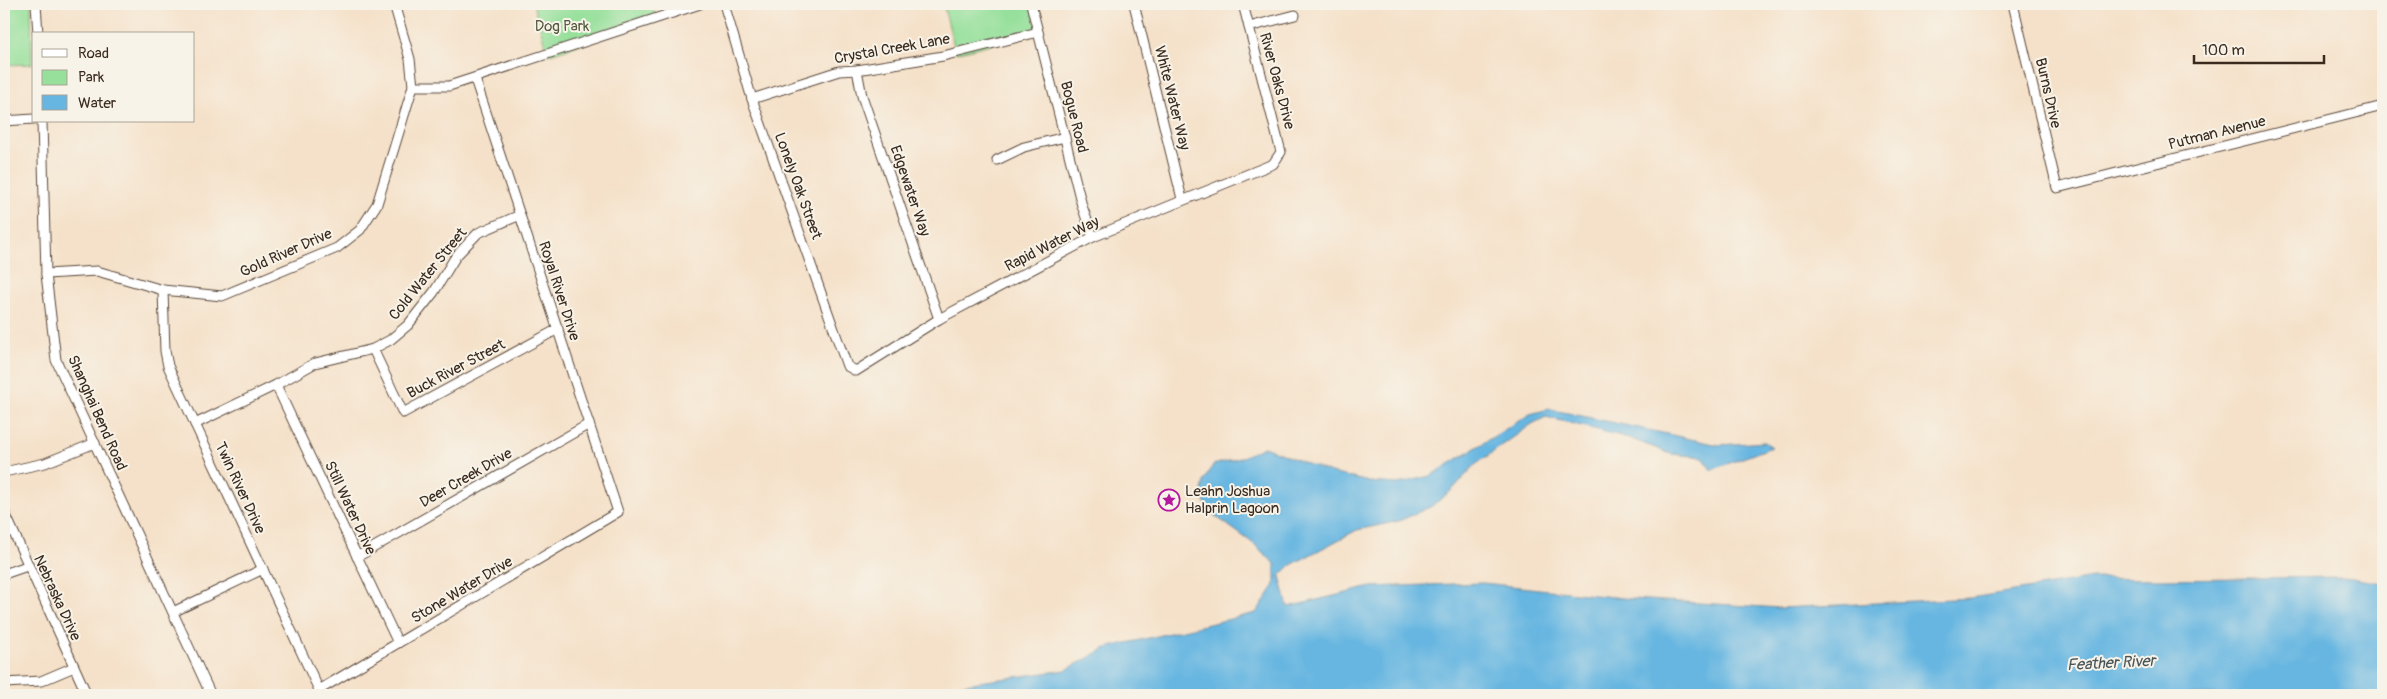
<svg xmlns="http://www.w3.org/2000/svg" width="2387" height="699" viewBox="0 0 2387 699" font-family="Pangolin,sans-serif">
<rect width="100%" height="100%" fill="#f7f3e8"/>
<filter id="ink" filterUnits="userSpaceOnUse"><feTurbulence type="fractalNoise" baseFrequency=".02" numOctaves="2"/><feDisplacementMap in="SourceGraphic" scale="10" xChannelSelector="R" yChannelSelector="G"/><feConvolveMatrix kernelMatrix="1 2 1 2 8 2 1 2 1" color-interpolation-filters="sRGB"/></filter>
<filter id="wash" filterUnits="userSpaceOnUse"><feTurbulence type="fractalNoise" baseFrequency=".0096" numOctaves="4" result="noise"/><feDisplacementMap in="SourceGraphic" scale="20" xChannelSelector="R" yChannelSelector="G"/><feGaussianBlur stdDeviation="1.12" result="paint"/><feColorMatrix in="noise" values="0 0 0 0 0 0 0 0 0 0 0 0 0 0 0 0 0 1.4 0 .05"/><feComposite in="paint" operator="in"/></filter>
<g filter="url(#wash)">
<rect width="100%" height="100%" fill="#f5e1c9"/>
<g fill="#96e09b" stroke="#68855c">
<polygon points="4,4 31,4 32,64 4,65"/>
<polygon points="533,4 652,4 656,18 548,55"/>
<polygon points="943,4 1031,4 1038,32 956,53"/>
</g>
<polygon fill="#66b6e1" stroke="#507080" points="1549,409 1719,445 1765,442 1772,447 1711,470 1703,457 1671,454 1629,438 1546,417 1532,424 1475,465 1452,490 1432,506 1399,521 1357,530 1291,565 1280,576 1288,607 1371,587 1483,583 1632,599 1781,608 1971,598 2093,578 2155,579 2344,577 2383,583 2383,695 885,695 1066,670 1106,648 1256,613 1275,585 1275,564 1254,544 1211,513 1201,496 1204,481 1213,465 1240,458 1264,447 1331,473 1369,482 1398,484 1430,476 1530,414"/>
</g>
<g filter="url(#ink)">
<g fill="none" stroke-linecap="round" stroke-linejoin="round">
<g stroke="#574538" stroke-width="11">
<g id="minor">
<polyline points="36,4 38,34"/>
<polyline points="724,4 752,99 847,366 856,371 939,319 1093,237 1273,164 1281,152 1243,4"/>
<polyline points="1031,4 1082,206 1093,237"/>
<polyline points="1134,4 1182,199"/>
<polyline points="2013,4 2057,188 2383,106"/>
<polyline points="1249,27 1295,15"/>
<polyline points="857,70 862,96 939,319"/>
<polyline points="413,86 449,86 700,4"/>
<polyline points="752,99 839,71 857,70 943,56 1038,32"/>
<polyline points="4,121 34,119"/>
<polyline points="42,121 46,274 56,360 211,695"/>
<polyline points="997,160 1024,147 1065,137"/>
<polyline points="46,274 97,271 163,290 222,296 337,248 360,230 377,204 413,86 410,59 394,4"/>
<polyline points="163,290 165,351 168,366 319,690 618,512 475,79"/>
<polyline points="373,349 403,413 558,329"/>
<polyline points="276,385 398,643"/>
<polyline points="195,424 276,385 315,363 373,349 390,340 408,325 434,292 456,256 478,233 520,215"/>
<polyline points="4,472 45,463 95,443"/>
<polyline points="4,511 87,695"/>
<polyline points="357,557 589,424"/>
<polyline points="4,574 27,566"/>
<polyline points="173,612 263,569"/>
<polyline points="4,683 41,681 74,667"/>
</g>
</g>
<use href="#minor" stroke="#fff" stroke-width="9"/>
</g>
</g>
<defs>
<g id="sight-ring" transform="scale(1.125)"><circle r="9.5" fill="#f7f3e8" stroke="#b5179e" stroke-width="1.5"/><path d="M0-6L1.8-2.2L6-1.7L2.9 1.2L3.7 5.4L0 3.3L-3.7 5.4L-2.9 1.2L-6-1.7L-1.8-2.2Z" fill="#b5179e"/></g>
</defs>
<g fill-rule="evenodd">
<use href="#sight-ring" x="1169" y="500"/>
</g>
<g text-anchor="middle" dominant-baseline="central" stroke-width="4" stroke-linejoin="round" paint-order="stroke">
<g font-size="15" fill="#52583d" stroke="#f7f3e8">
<text x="562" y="26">Dog Park</text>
</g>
<g font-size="15" fill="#3b2a1e" stroke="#f7f3e8">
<text transform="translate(892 49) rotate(-10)">Crystal Creek Lane</text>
<text transform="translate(1277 81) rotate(75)">River Oaks Drive</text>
<text transform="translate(2048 93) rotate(77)">Burns Drive</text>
<text transform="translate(1172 98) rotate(76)">White Water Way</text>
<text transform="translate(1074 117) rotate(76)">Bogue Road</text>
<text transform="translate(2217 133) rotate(-14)">Putman Avenue</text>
<text transform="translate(798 186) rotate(70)">Lonely Oak Street</text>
<text transform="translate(910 191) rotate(71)">Edgewater Way</text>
<text transform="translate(1052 244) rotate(-27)">Rapid Water Way</text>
<text transform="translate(286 253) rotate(-24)">Gold River Drive</text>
<text transform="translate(428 274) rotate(-51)">Cold Water Street</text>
<text transform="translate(559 291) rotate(72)">Royal River Drive</text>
<text transform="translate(456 369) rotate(-28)">Buck River Street</text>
<text transform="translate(97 413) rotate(66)">Shanghai Bend Road</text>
<text transform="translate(466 478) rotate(-30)">Deer Creek Drive</text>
<text transform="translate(240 488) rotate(65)">Twin River Drive</text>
<text transform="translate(350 508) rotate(65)">Still Water Drive</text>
<text transform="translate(462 590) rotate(-31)">Stone Water Drive</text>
<text transform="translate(57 598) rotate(65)">Nebraska Drive</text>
</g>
<g font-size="15" fill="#3b2a1e" stroke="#f7f3e8" text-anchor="start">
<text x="1185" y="491">Leahn Joshua<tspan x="1185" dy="17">Halprin Lagoon</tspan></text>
</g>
<g font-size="16" font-style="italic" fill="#485458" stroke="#f7f3e8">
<text transform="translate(2111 663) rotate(-3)">Feather River</text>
</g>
</g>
<rect width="2387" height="699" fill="none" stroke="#f7f3e8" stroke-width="20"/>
<rect x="32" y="32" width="162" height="90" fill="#f7f3e8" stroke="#aca397"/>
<rect x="42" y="49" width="25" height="8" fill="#ffffff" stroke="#aca397"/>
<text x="78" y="58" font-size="15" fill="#3b2a1e">Road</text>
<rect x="42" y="70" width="25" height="15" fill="#96e09b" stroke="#aca397"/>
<text x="78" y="82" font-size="15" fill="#3b2a1e">Park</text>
<rect x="42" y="95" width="25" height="15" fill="#66b6e1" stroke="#aca397"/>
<text x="78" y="108" font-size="15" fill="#3b2a1e">Water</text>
<path d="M2194 55v8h130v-8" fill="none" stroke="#3b2a1e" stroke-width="2.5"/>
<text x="2202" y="55" font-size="15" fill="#3b2a1e" stroke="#f7f3e8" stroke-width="4" paint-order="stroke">100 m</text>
</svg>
